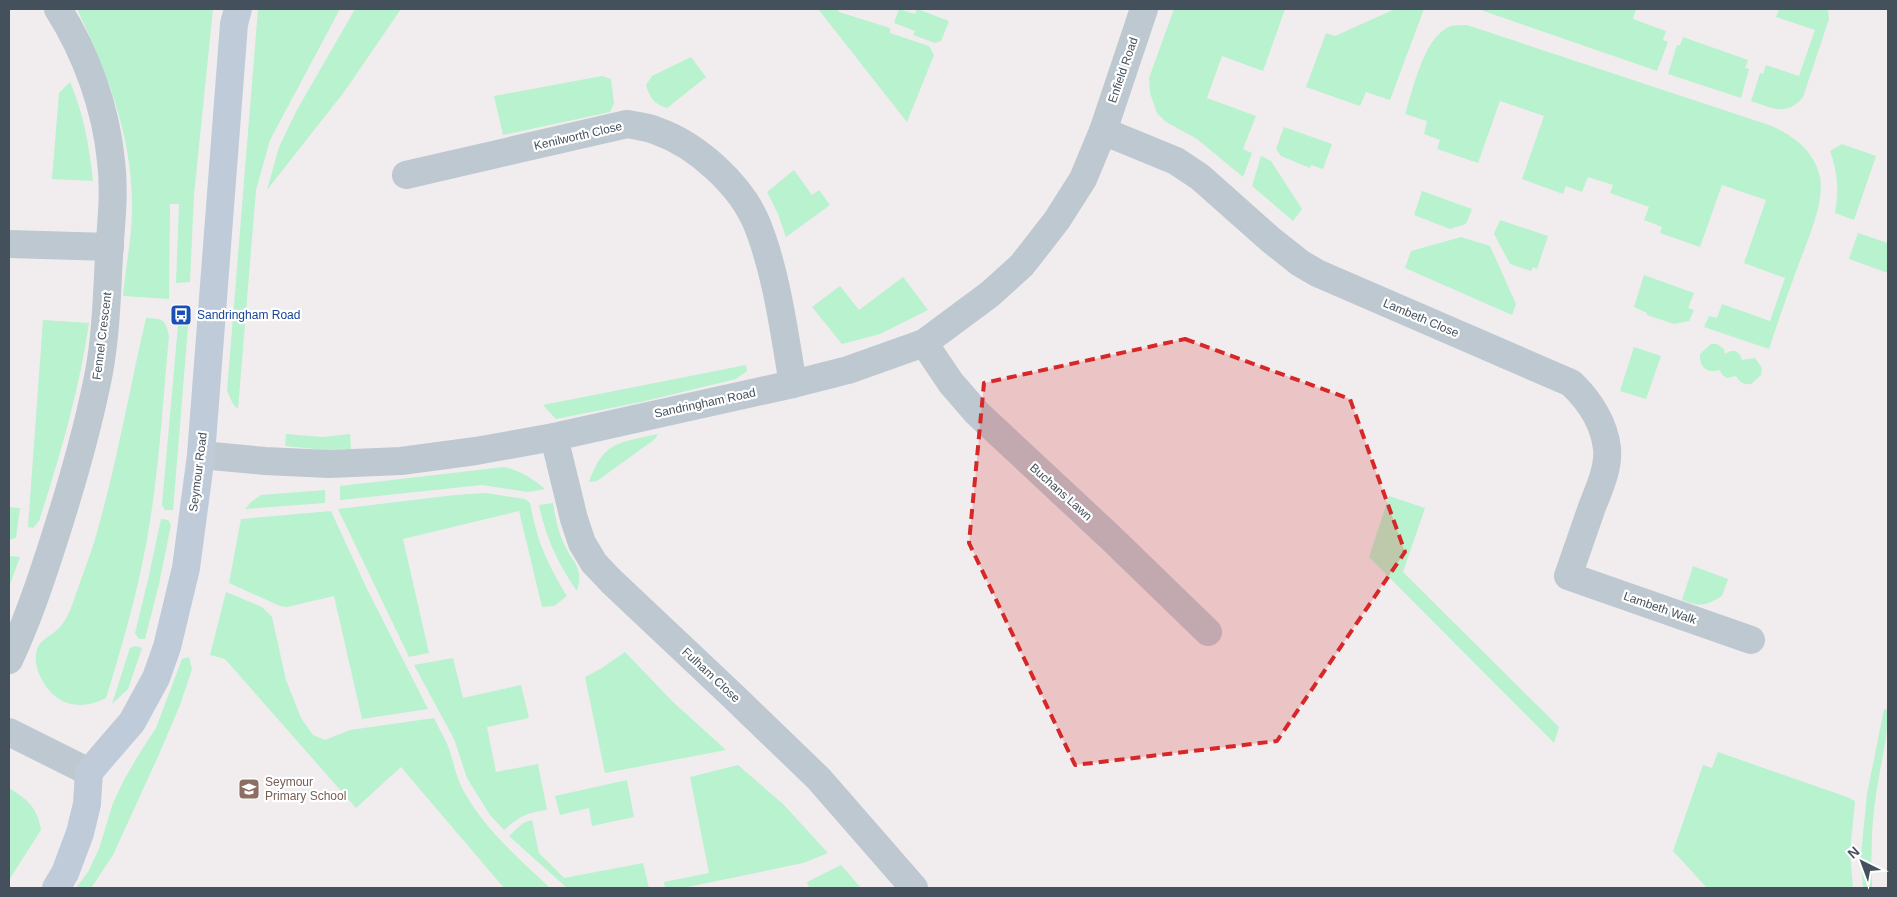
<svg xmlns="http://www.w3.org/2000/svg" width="1897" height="897" viewBox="0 0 1897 897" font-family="Arial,sans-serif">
<rect width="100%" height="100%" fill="#f1edee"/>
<g fill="#b8f2ce">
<path d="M77 9H213L194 195 190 282 176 283 179 204H170L169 299 123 296C126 264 133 232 132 201 131 132 106 70 77 9Z"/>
<polygon points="258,9 340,9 270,140 256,190 238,409 233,404 227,391"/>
<polygon points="355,9 401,9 344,92 267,190 279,147 297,110"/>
<polygon points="818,9 837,9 839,12 890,28 890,33 929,46 934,55 907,122"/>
<polygon points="899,9 915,14 917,9 949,21 941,41 935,43 913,35 915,31 894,23"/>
<polygon points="1174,9 1285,9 1263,71 1222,56 1207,98 1256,116 1243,149 1252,153 1243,177 1197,139 1166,122 1157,113 1150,93 1149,78"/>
<polygon points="1395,9 1424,9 1390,100 1366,92 1360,106 1306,87 1326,33 1335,36"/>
<polygon points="1478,9 1636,9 1633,19 1666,31 1663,40 1668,42 1657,71"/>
<path d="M1779 9H1826L1828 11 1829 19 1803 97C1787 117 1772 108 1751 101L1760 73 1763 74 1766 65 1799 76 1815 30 1776 17Z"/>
<path d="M1467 25 1772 126C1795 137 1814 151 1820 177 1825 203 1807 241 1798 266 1788 293 1778 321 1769 349L1704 327 1709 316 1717 318 1722 304 1770 321 1785 278 1744 263 1766 200 1722 185 1700 247 1660 233 1662 227 1644 220 1649 207 1610 193 1613 185 1588 177 1582 192 1566 186 1563 194 1522 179 1544 116 1500 101 1478 163 1437 149 1440 140 1424 134 1427 121 1405 114C1413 90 1424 35 1451 26 1456 25 1462 25 1467 25Z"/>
<polygon points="1683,37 1748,60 1745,68 1749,69 1741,98 1668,74 1677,45 1680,45"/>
<path d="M691 57 706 77 667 108C654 104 650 98 646 85L652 76Z"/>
<polygon points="602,76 611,79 614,103 610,112 503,135 494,96"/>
<path d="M70 82C84 114 89 146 93 181L52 179 59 93Z"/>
<polygon points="1284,127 1332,144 1323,169 1311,165 1310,168 1281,156 1276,149"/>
<path d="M1842 144 1876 156 1854 220 1835 213C1839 191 1838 173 1830 151Z"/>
<polygon points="1261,156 1271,161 1302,209 1293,221 1252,186"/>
<polygon points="794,170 812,195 819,190 830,205 786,237 778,214 767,192"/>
<polygon points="1422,191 1472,209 1466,224 1450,229 1414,215"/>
<polygon points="1500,220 1548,236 1537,269 1533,267 1531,271 1510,264 1494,234"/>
<polygon points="1858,233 1888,243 1888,273 1849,259"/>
<polygon points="1461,237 1490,246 1516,304 1512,315 1405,268 1411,251"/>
<polygon points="1644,275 1694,293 1688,308 1694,310 1689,321 1674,324 1647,315 1647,313 1634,307"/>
<polygon points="903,277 928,310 880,334 842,344 812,307 840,286 859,310"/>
<path d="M146 318C163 319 165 318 169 336 163 397 160 460 150 521 141 581 124 640 106 698 79 712 54 705 40 676 37 669 35 662 36 654 38 639 51 637 60 627 68 618 71 608 75 597 83 573 93 549 99 525 118 457 130 387 146 318Z"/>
<polygon points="181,319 187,319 188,327 173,510 165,510 162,505 178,325"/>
<path d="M43 320 89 323C79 391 60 456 39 521L33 528 28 527Z"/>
<path d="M1711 344H1717L1724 349 1725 354 1730 351H1736L1740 355 1742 360 1755 358 1762 368 1761 375 1751 384C1743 385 1740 382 1736 376L1727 378 1722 375 1720 370C1707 374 1699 367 1700 354Z"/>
<polygon points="1634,347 1661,356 1646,399 1620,391"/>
<polygon points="746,365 747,371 736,379 641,402 556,419 543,405"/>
<polygon points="286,434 323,437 350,434 351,449 324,450 285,446"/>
<path d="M658 434 655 439 597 481 589 482C604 441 618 443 658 434Z"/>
<path d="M504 467C521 471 532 478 545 489L528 492 482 485 340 500V486Z"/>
<polygon points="325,490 325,503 245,509 251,502 261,495"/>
<path d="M486 493 525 499 530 503C537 541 547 563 567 596L554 606 542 607 519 511 403 539 429 653 409 657 338 509 455 495Z"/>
<polygon points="1389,496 1425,508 1403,572 1559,727 1554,743 1369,557"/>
<path d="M553 503C555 517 558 531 564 544 573 564 584 566 577 591 558 564 546 538 539 505Z"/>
<polygon points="9,507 20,508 16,538 9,540"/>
<polygon points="331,511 367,589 428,709 362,719 334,596 287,607 280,606 229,583 241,519"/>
<polygon points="161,519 168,520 171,525 159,584 145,639 139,639 135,633 148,580"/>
<polygon points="9,556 20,557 9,587"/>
<path d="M1693 566 1728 579 1722 596C1705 606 1700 607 1682 600Z"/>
<path d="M226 592 262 607 272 617 286 680 301 718 313 735 325 740 350 730 434 718C438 727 444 736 448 746 453 759 455 773 461 786 482 827 517 857 550 888H504L401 767 356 808 225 659 210 655Z"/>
<polygon points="135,646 142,648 128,689 112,704 130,648"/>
<polygon points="625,652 673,702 726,750 605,773 585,677 602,668"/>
<polygon points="189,657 192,669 180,705 160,752 113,855 91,888 76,888 88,872 99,849 113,803 124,780 139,754 156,728 182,659"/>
<path d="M453 658 463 698 521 685 529 718 487 727 496 772 538 764 547 810C526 813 520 816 504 830L490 815 467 778 454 739 414 665Z"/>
<path d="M1884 709 1888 710C1888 740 1880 765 1876 795 1871 825 1871 857 1872 888H1863L1861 855 1867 794Z"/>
<polygon points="1718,752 1847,797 1855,801 1850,853 1853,888 1707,888 1673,851 1703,765 1712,768"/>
<polygon points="738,765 783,804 828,853 803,863 683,888 665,888 664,882 709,873 690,777"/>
<polygon points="627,780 634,817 592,826 589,808 560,815 555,796"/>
<path d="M9 788C28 800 37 807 41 830L9 880Z"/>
<polygon points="532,820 539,853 564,878 643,863 649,888 567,888 509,836 523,823"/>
<polygon points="841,865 861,888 809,888 807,882"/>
</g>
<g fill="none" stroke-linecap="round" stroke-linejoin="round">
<g stroke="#bdc8d1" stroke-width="28">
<path d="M1103 131 1176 161 1200 177 1271 240 1300 263 1317 273 1571 383C1589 400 1604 423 1607 448 1609 468 1599 489 1592 507 1584 530 1576 553 1568 576L1751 640"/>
<path d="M406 175 627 124C637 126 648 127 657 131 697 145 741 185 757 224 777 274 784 332 793 384"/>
<polyline points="9,244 110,247"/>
<polyline points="924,343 951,383 977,413 1110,537 1208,632"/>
<polyline points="554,437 574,519 582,543 594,563 611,581 734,697 819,779 914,888"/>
<polyline points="201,455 265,461 329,464 401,461 476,451 554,437 793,384 848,370 924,343 990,294 1022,265 1057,220 1083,179 1103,131 1144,9"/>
<path d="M9 660C27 622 40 583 53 543 71 487 88 430 99 372 106 334 107 294 109 255 111 223 115 193 111 161 106 108 86 53 58 9"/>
<polyline points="9,732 89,772"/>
</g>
<polyline stroke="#bfcbd9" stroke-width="28" points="56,888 65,873 80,833 87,804 89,772 132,722 156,678 167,647 186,568 201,455 234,24 238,9"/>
</g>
<path fill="#d62828" fill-opacity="0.2" stroke="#d62828" stroke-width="4" stroke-dasharray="10 6" stroke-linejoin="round" d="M1185 339 1350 399 1405 552 1277 741 1075 765 969 543 984 383Z"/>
<defs>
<g id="bus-square" transform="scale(1.125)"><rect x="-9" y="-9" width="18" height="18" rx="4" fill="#1a4fb4" stroke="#fff"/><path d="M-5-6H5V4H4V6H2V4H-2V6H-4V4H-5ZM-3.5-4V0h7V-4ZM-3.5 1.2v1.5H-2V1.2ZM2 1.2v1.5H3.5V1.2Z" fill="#fff"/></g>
<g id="school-square" transform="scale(1.125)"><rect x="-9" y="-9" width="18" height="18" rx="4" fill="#8d6e63" stroke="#fff"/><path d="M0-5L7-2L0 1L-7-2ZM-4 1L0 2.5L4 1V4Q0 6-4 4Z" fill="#fff"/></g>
</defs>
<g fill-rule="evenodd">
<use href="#bus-square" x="181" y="315"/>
<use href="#school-square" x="249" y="789"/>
</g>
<g text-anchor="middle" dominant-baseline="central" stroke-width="4.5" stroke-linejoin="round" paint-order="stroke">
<g font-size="12" fill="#44515d" stroke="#fff">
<text transform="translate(1123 70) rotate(-71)">Enfield Road</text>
<text transform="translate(578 136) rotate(-13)">Kenilworth Close</text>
<text transform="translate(1421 318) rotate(23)">Lambeth Close</text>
<text transform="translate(102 336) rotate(-83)">Fennel Crescent</text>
<text transform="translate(705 403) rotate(-12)">Sandringham Road</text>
<text transform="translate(198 472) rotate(-83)">Seymour Road</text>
<text transform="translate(1061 492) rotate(42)">Buchans Lawn</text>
<text transform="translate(1660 608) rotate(19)">Lambeth Walk</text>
<text transform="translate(711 675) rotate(43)">Fulham Close</text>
</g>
<g font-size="12" fill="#164399" stroke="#fff" text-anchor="start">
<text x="197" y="315">Sandringham Road</text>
</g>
<g font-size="12" fill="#785e54" stroke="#fff" text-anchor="start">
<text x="265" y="782">Seymour<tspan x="265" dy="14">Primary School</tspan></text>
</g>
</g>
<rect width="1897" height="897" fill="none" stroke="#44515d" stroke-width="20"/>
<g transform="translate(1862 862) rotate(318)" stroke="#ffffff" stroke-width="4" paint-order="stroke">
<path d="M0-4L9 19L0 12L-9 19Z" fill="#44515d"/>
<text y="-8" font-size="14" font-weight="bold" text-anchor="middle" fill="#44515d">N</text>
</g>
</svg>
